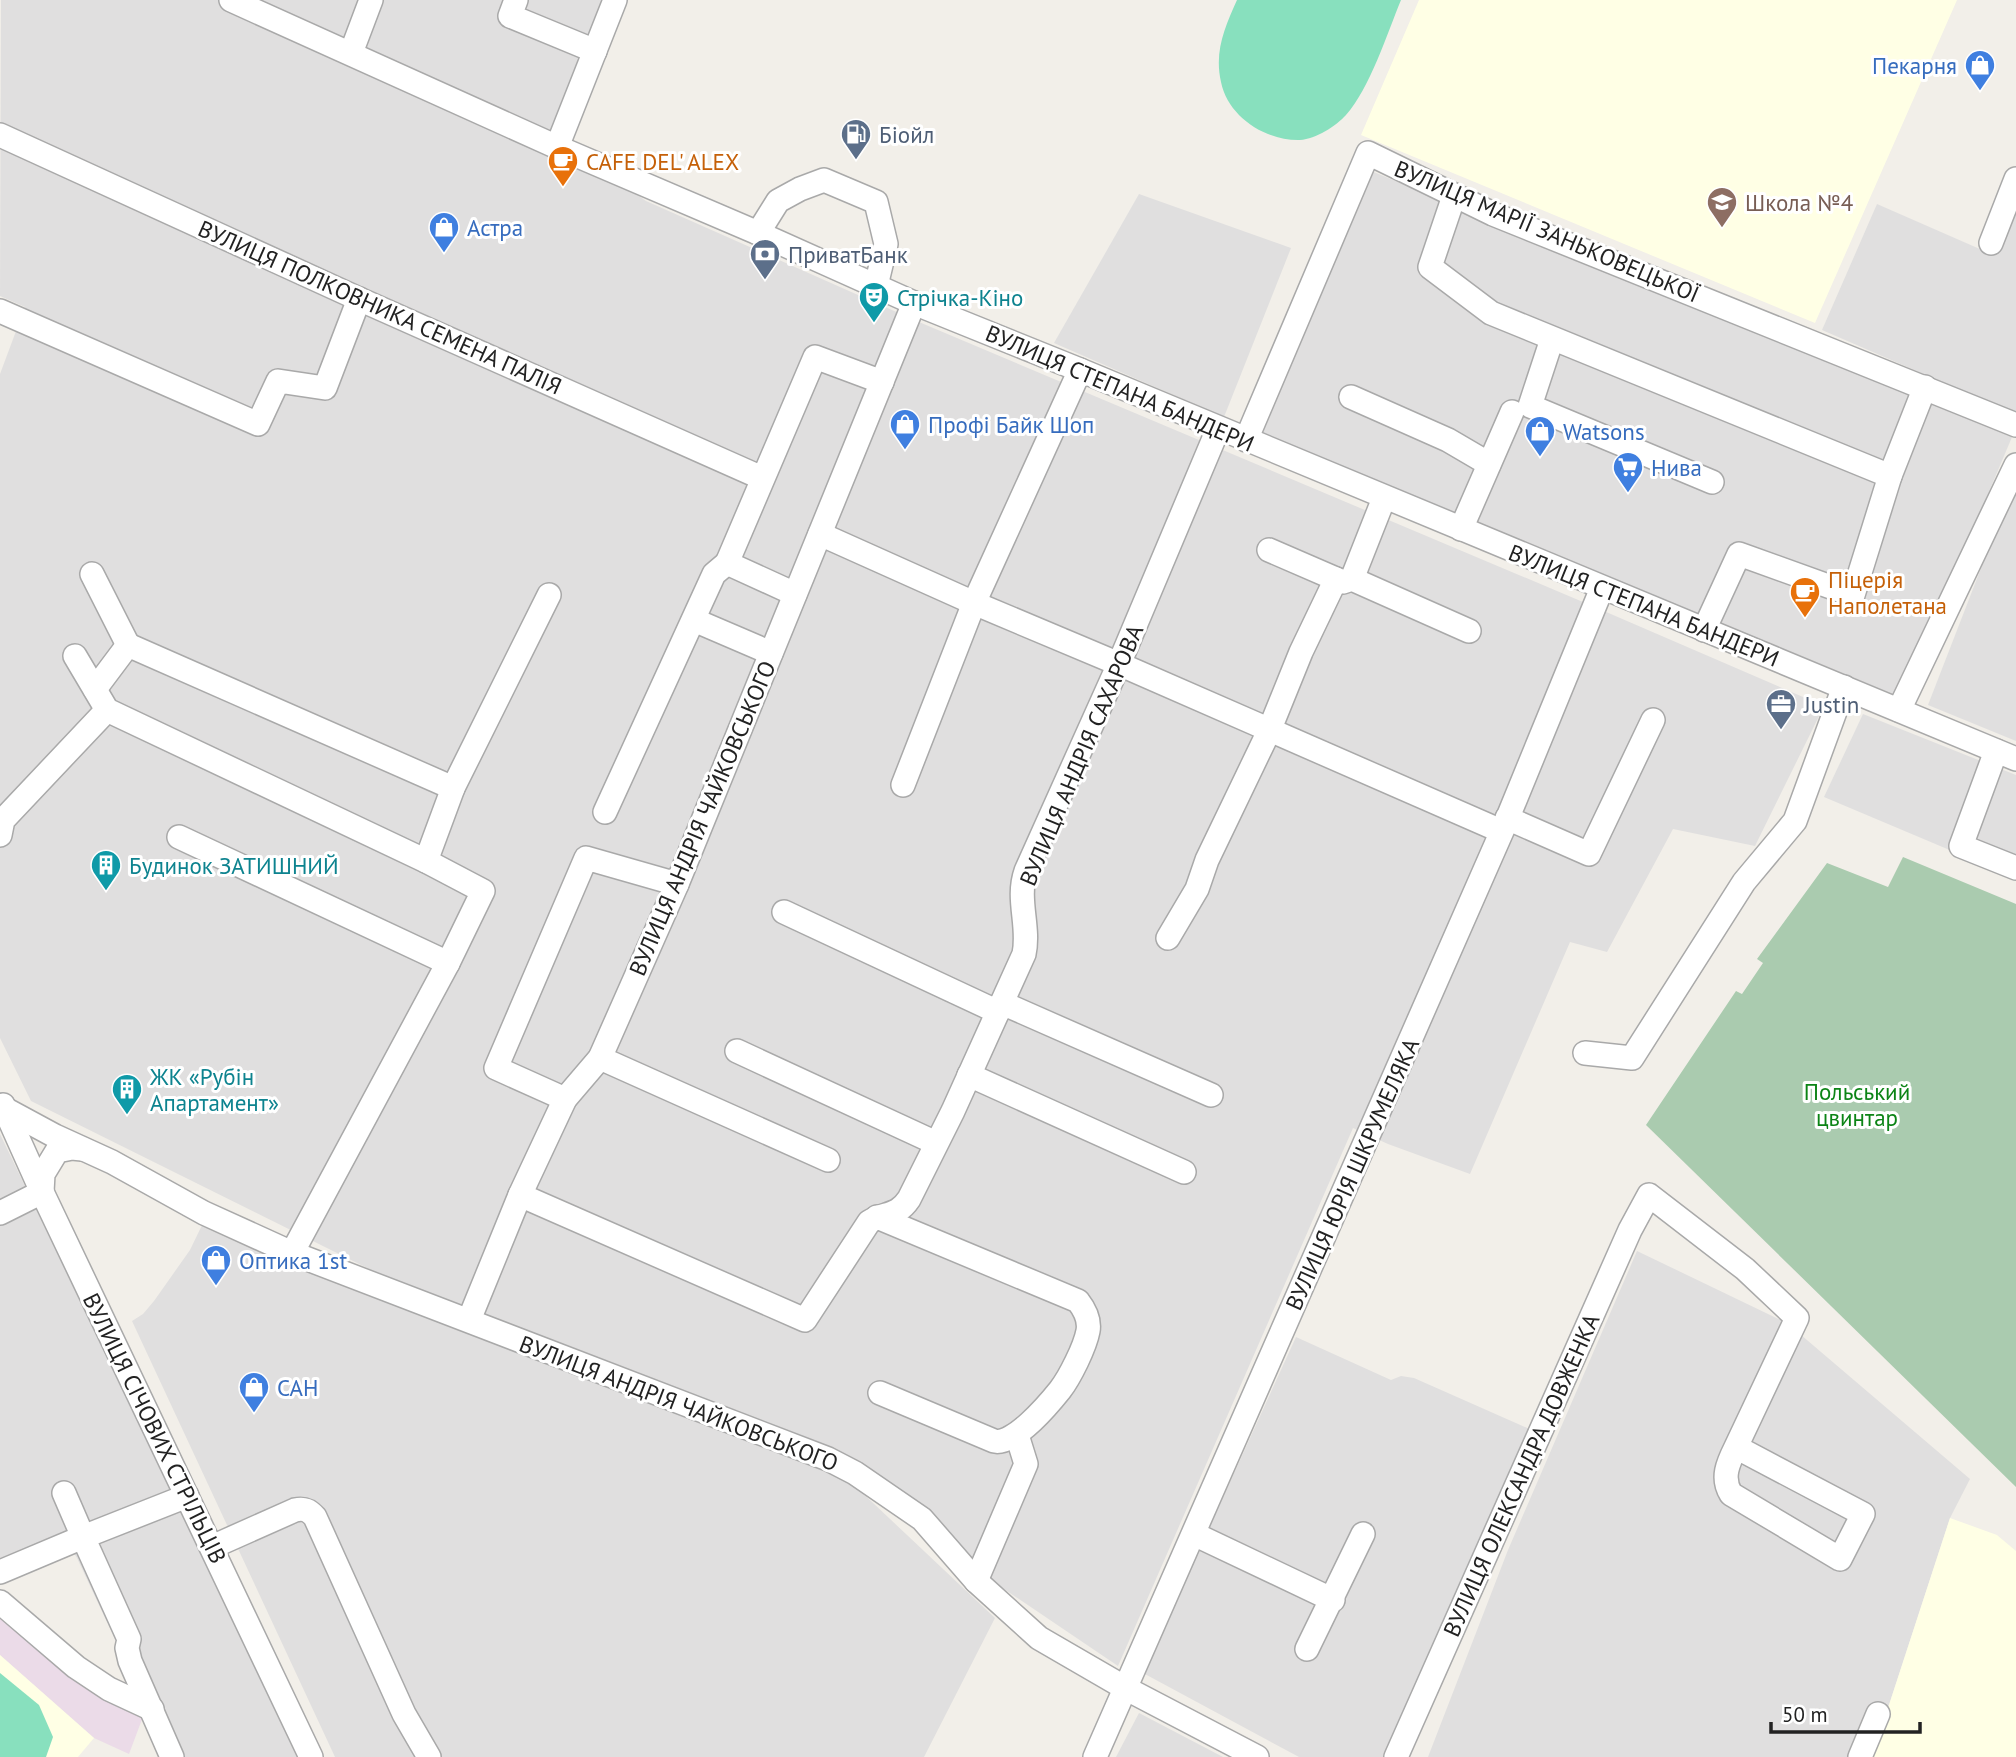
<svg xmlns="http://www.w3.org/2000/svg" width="2016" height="1757" viewBox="0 0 2016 1757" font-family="'PT Sans',sans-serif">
<rect width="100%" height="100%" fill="#f2efe9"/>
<g fill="#e0dfdf">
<polygon points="1,0 602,0 550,132 646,201 919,322 1583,602 1824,706 1755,846 1673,829 1607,952 1570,942 1470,1174 1388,1144 1353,1128 1118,1666 973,1568 881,1486 488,1328 31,1101 0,1038 0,374 25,307 0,296"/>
<polygon points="1369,170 2012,437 1902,698 1260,432"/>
<polygon points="2016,191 2016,414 1822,330 1877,204 1989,253"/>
<polygon points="1139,194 1291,248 1224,417 1054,343"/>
<polygon points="2016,478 2016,741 1928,705"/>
<polygon points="1863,714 2016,775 2016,878 1824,797"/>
<polygon points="0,1134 185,1519 297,1757 170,1757 77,1558 61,1533 0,1563"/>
<polygon points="204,1221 725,1427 854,1485 995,1618 924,1757 335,1757 132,1321 143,1314 154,1301 190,1250"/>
<polygon points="1637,1251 1787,1323 1970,1479 1950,1518 1872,1757 1428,1757 1508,1550"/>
<polygon points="1296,1337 1391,1380 1401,1376 1414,1378 1534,1431 1387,1757 1299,1757 1143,1673"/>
<polygon points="1139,1713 1223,1757 1116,1757"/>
</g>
<polygon fill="#ebdbe8" points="0,1607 144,1714 129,1754 94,1738 0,1655"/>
<g fill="#ffffe5">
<polygon points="1419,0 1957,0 1815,323 1361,135"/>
<polygon points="1950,1518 1997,1535 2016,1551 2016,1757 1872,1757"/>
<polygon points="0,1655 94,1738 78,1757 0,1757"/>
</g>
<polygon fill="#aacbaf" points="1903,857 2016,904 2016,1487 1646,1125 1736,991 1742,994 1763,963 1757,959 1827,863 1888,887"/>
<g fill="#88e0be">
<path d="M1237 0H1401C1387 34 1370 88 1346 115 1336 126 1316 139 1300 140 1266 141 1228 117 1221 82 1214 51 1225 27 1237 0Z"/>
<polygon points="0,1673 39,1705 53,1737 46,1757 0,1757"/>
</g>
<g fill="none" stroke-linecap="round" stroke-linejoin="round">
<g stroke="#a9a9a9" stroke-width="26">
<g id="minor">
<polyline points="231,0 557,147 758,233 914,303 1080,370 2016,759"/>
<polyline points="516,0 510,16 595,51"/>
<polyline points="351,53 371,0"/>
<polyline points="0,135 359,299 762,478"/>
<polyline points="557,147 615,0"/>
<polyline points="1454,196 1430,267 1491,313 1890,476 1925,387"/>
<polyline points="758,233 778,201 800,189 824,180 876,202 886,244 876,286"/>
<polyline points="1991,243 2016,179"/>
<polyline points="0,311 258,424 278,381 325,388 359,299"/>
<polyline points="1552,339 1530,406 1712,482"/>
<polyline points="1351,397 1448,440 1489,464"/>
<polyline points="1246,440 1368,153 1493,214 2016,425"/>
<polyline points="1461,529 1512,412"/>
<polyline points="820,534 974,603 1119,664 1501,831"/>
<polyline points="1269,550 1336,579 1343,582 1352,579 1469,631"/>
<polyline points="92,574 128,645"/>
<polyline points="1352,579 1384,498"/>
<polyline points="795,594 727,563 815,357 882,382"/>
<polyline points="694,620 771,653"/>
<polyline points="1704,630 1739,554 1853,595 1890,476"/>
<polyline points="75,656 107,710 426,861"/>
<polyline points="95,689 128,645 453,788"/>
<polyline points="1899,710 2016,465"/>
<polyline points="1996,751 1961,846 2016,868"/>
<polyline points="903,785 974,603 1080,370"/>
<polyline points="605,812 714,574 727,563"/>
<polyline points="1507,818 1589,854 1653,720"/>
<polyline points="0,835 3,820 107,710"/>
<polyline points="179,837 448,963"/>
<polyline points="784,912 998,1012"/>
<polyline points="1168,938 1197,889 1207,860 1269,731 1301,652 1336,579"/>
<polyline points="1002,1003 1211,1095"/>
<polyline points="737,1051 936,1143"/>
<polyline points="1585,1053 1632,1058 1744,882 1795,821 1844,687"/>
<polyline points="600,1058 828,1160"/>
<polyline points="969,1075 1184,1172"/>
<polyline points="565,1099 496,1068 586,858 677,884"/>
<polyline points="3,1105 42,1192 311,1757"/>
<polyline points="5,1109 55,1136 112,1162 204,1213 292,1253 828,1459 855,1473 922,1519 976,1581 1039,1638 1127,1689 1257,1757"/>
<path d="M520 1195 805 1320 869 1222C885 1212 897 1217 909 1199L953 1111 1024 954C1030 926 1016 899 1026 871L1119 664 1218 429"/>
<polyline points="0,1213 42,1192 43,1174 57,1151 72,1148 82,1149"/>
<path d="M877 1217 1078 1301C1085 1310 1090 1320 1088 1331 1085 1347 1070 1377 1060 1390 1048 1405 1013 1446 994 1441L880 1393"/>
<polyline points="292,1253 448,963 483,891 426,861 453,788 549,595"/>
<polyline points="469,1320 520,1195 565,1099 600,1058 677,884 914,303"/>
<polyline points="1194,1534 1333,1600"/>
<path d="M212 1547 295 1510C304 1508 309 1510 315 1517L404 1714 429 1757"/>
<polyline points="0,1572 83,1537 64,1493"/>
<polyline points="976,1581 1026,1464 1017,1435"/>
<polyline points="0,1602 76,1667 109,1689 152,1709"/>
<polyline points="1307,1649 1363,1534"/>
<polyline points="172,1757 130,1661 127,1648 129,1639 83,1537 187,1496"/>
<polyline points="1095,1757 1506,822 1602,588"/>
<path d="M1396 1757 1630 1230 1649 1195 1745 1269 1797 1318 1736 1447 1863 1514 1840 1559 1731 1494C1721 1478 1728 1463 1736 1447"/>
<polyline points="1860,1757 1878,1714"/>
</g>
</g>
<use href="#minor" stroke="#fff" stroke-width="23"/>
</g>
<defs>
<g id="shop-pin" transform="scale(1.575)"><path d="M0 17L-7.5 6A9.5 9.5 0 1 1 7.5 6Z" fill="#3f7fe0" stroke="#fff"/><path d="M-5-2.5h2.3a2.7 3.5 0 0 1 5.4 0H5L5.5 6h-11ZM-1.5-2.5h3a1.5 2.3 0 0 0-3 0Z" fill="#fff"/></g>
<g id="fuel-pin" transform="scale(1.575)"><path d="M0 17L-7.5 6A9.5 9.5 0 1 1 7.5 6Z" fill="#5c6f8a" stroke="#fff"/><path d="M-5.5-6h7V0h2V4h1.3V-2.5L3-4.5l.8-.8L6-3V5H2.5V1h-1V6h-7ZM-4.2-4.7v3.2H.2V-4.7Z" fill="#fff"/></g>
<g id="cafe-pin" transform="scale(1.575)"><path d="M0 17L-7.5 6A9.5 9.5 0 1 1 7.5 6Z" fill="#e8710a" stroke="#fff"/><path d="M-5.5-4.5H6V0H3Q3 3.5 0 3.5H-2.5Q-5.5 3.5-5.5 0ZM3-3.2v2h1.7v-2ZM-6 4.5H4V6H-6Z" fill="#fff"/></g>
<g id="school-pin" transform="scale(1.575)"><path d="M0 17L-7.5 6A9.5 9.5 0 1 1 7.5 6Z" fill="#8d6e63" stroke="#fff"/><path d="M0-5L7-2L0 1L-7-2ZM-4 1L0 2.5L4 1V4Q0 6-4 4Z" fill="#fff"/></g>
<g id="bank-pin" transform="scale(1.575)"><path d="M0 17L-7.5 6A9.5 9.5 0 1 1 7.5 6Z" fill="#5c6f8a" stroke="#fff"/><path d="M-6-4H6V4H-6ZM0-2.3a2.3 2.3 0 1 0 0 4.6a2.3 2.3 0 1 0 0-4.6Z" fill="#fff"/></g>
<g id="theatre-pin" transform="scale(1.575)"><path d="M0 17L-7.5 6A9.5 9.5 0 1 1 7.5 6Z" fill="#0f9aa8" stroke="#fff"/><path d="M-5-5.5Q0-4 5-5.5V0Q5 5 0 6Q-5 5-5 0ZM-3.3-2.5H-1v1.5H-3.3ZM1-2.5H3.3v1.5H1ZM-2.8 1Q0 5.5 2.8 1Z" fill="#fff"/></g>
<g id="supermarket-pin" transform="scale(1.575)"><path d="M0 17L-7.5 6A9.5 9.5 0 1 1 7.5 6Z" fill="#3f7fe0" stroke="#fff"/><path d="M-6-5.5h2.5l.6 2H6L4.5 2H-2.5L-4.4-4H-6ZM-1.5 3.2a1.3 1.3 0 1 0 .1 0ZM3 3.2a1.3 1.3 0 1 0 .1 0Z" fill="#fff"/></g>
<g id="office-pin" transform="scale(1.575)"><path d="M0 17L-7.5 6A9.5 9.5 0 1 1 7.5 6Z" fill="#5c6f8a" stroke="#fff"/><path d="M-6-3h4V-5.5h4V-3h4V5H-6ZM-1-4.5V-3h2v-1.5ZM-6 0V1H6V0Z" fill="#fff"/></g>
<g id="building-pin" transform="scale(1.575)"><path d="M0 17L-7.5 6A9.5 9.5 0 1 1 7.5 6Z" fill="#0f9aa8" stroke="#fff"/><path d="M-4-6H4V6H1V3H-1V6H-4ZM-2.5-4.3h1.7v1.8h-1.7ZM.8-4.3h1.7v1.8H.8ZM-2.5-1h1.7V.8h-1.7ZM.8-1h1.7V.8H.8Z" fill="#fff"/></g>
</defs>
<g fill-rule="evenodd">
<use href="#shop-pin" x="1980" y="65"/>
<use href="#fuel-pin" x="856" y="134"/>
<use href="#cafe-pin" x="563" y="161"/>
<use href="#school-pin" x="1722" y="202"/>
<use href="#shop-pin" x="444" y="227"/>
<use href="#bank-pin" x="765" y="254"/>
<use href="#theatre-pin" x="874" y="297"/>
<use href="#shop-pin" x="905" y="424"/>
<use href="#shop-pin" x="1540" y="431"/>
<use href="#supermarket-pin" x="1628" y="467"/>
<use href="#cafe-pin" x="1805" y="592"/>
<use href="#office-pin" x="1781" y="704"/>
<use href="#building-pin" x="106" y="865"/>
<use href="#building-pin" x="127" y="1089"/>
<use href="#shop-pin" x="216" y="1260"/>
<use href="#shop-pin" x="254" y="1387"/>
</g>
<g text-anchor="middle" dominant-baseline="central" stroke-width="6" stroke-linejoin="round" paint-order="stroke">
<g font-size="23" fill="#366cbe" stroke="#fff" text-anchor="start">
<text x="1957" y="65" text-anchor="end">Пекарня</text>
<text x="467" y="227">Астра</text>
<text x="928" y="424">Профі Байк Шоп</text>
<text x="1563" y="431">Watsons</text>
<text x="1651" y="467">Нива</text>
<text x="239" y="1260">Оптика 1st</text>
<text x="277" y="1387">САН</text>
</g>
<g font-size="23" fill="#4e5e75" stroke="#fff" text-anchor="start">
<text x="879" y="134">Біойл</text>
<text x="788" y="254">ПриватБанк</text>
<text x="1804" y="704">Justin</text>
</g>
<g font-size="23" fill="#c56008" stroke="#fff" text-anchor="start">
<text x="586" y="161">CAFE DEL' ALEX</text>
<text x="1828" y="579">Піцерія<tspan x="1828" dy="26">Наполетана</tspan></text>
</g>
<g font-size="23" fill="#785e54" stroke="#fff" text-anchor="start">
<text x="1745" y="202">Школа №4</text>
</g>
<g font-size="23" fill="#222" stroke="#fff">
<text transform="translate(1547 231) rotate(23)">ВУЛИЦЯ МАРІЇ ЗАНЬКОВЕЦЬКОЇ</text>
<text transform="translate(380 307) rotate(24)">ВУЛИЦЯ ПОЛКОВНИКА СЕМЕНА ПАЛІЯ</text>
<text transform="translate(1120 388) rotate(23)">ВУЛИЦЯ СТЕПАНА БАНДЕРИ</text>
<text transform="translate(1644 605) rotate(22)">ВУЛИЦЯ СТЕПАНА БАНДЕРИ</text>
<text transform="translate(1081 755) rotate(-67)">ВУЛИЦЯ АНДРІЯ САХАРОВА</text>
<text transform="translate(702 818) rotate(-67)">ВУЛИЦЯ АНДРІЯ ЧАЙКОВСЬКОГО</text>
<text transform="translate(1352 1174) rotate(-66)">ВУЛИЦЯ ЮРІЯ ШКРУМЕЛЯКА</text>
<text transform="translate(679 1403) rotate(21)">ВУЛИЦЯ АНДРІЯ ЧАЙКОВСЬКОГО</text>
<text transform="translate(155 1428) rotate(64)">ВУЛИЦЯ СІЧОВИХ СТРІЛЬЦІВ</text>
<text transform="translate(1521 1475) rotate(-66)">ВУЛИЦЯ ОЛЕКСАНДРА ДОВЖЕНКА</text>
</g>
<g font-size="23" fill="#0d838f" stroke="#fff" text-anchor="start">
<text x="897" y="297">Стрічка-Кіно</text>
<text x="129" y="865">Будинок ЗАТИШНИЙ</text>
<text x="150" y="1076">ЖК «Рубін<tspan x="150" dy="26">Апартамент»</tspan></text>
</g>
<g font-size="23" fill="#0c8416" stroke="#fff">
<text x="1857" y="1091">Польський<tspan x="1857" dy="26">цвинтар</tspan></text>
</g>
</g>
<path d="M1771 1722v10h149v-10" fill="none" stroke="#222222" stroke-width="3.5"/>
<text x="1782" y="1722" font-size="21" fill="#222222" stroke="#ffffff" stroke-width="5" paint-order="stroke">50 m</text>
</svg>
